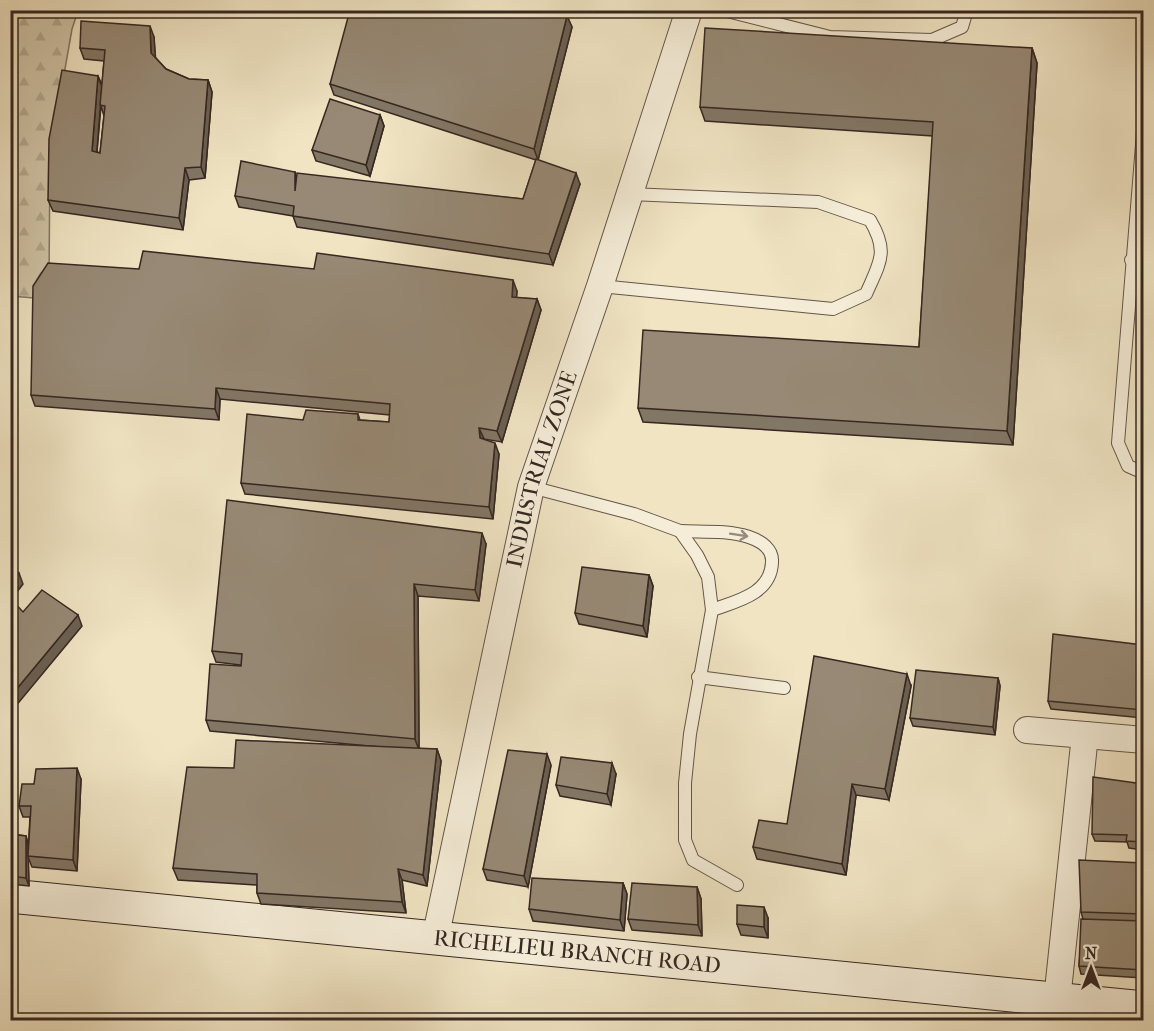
<svg xmlns="http://www.w3.org/2000/svg" width="1154" height="1031" viewBox="0 0 1154 1031" font-family="'IM FELL French Canon',serif">
<defs>
<pattern id="forest-firs" width="22" height="20" patternUnits="userSpaceOnUse" patternTransform="scale(1.5)"><rect width="22" height="20" fill="#d0c4a7"/><path d="M5 1l3.5 6h-7zM16 11l3.5 6h-7z" fill="#b3a88f"/></pattern>
</defs>
<rect width="100%" height="100%" fill="#f0e4c3"/>
<filter id="stains"><feTurbulence type="fractalNoise" baseFrequency=".00333" numOctaves="4"/><feColorMatrix values="0 0 0 0 .2 0 0 0 0 .09 0 0 0 0 .02 0 0 0 .5 -.17"/></filter>
<radialGradient id="worn" r=".72"><stop offset=".6" stop-color="#630" stop-opacity="0"/><stop offset="1" stop-color="#630" stop-opacity=".3"/></radialGradient>
<polygon fill="url(#forest-firs)" stroke="#837664" stroke-width="1.5" points="10,11 78,11 72,29 50,154 49,279 34,298 11,296"/>
<g fill="none" stroke-linecap="round" stroke-linejoin="round">
<g stroke="#64564a" stroke-width="14">
<g id="lane">
<polyline points="723,10 830,37 932,40 962,27 967,10"/>
<polyline points="1144,120 1118,443 1128,466 1144,473"/>
<polyline points="1131,260 1144,261"/>
<path d="M600 286 833 309 866 294C880 262 889 252 870 220L818 202 630 194"/>
<polyline points="531,487 634,514 680,531 697,555 708,577 712,610 690,734 685,783 685,840 693,860 737,885"/>
<path d="M680 531C702 532 728 530 749 537 761 541 773 549 772 562 771 594 737 601 712 610"/>
<polyline points="698,677 784,688"/>
</g>
</g>
<g stroke="#64564a" stroke-width="28">
<g id="street">
<polyline points="1027,730 1144,740"/>
<path id="s1" d="M435 939 531 487 600 286 689 10"/>
<polyline points="1057,1000 1085,735"/>
</g>
</g>
<g stroke="#362721" stroke-width="35">
<g id="secondary">
<path id="s2" d="M10 896 1144 1008"/>
</g>
</g>
<use href="#lane" stroke="#f5edd8" stroke-width="12"/>
<use href="#street" stroke="#f5edd8" stroke-width="26"/>
<use href="#secondary" stroke="#f5edd8" stroke-width="33"/>
</g>
<g fill="#827665" stroke="#362721" stroke-width="1.5" fill-rule="evenodd">
<polygon points="567,16 572,27 538,160 580,184 553,265 297,227 293,216 239,207 235,196 295,172 296,177 523,199 536,160 334,95 330,84"/>
<path d="M154 37 155 57 166 69 189 79 208 80 212 92 205 178 189 180 183 230 53 211 48 200 98 76 102 85 104 61 84 59 80 48ZM101 106 104 116 100 153 97 152Z"/>
<polygon points="1032,48 1037,63 1013,445 643,422 638,408 919,347 933,136 705,121 700,107"/>
<polygon points="380,115 384,126 370,176 316,161 312,150"/>
<polygon points="139,269 517,291 516,298 537,299 541,310 502,442 484,439 499,454 493,519 245,494 241,483 303,420 358,414 360,420 389,422 390,415 220,399 219,420 35,406 31,395"/>
<polygon points="486,544 479,601 418,596 419,749 437,749 441,761 427,886 402,880 406,913 261,904 257,893 257,885 178,880 173,868 234,768 380,747 210,731 206,720 241,665 216,662 212,651"/>
<polygon points="649,575 653,586 647,637 579,624 575,613"/>
<polygon points="1143,645 1143,718 1051,709 1048,701"/>
<polygon points="998,678 1000,686 995,735 913,726 910,718"/>
<polygon points="911,686 889,800 856,795 846,875 757,859 753,847 787,824"/>
<polygon points="551,765 528,887 487,880 483,869"/>
<polygon points="616,774 611,805 560,796 556,785"/>
<polygon points="81,779 77,871 32,867 28,857 29,886 10,884 10,834 26,836 28,844 28,853 30,817 23,817 19,806 34,784"/>
<polygon points="1143,784 1143,850 1129,848 1127,842 1095,841 1092,834"/>
<polygon points="1143,863 1143,978 1081,974 1079,966 1083,919 1081,912"/>
<polygon points="623,883 627,894 624,931 533,921 529,909"/>
<polygon points="697,887 701,899 702,936 632,930 628,919"/>
<polygon points="768,918 768,938 741,935 737,924"/>
</g>
<g fill="#6a6052" stroke="#362721" stroke-width="1.5">
<polygon points="567,16 572,27 538,160 534,149"/>
<polygon points="150,26 154,37 156,64 151,53"/>
<polygon points="1032,48 1037,63 1013,445 1007,431"/>
<polygon points="98,76 102,87 96,162 92,151"/>
<polygon points="208,80 212,92 205,178 201,167"/>
<polygon points="380,115 384,126 370,176 366,165"/>
<polygon points="185,168 189,180 183,230 179,218"/>
<polygon points="576,173 580,184 553,265 549,254"/>
<polygon points="513,280 517,291 516,308 512,297"/>
<polygon points="537,299 541,310 502,442 497,431"/>
<polygon points="10,364 13,372 10,375"/>
<polygon points="216,388 220,399 219,420 215,409"/>
<polygon points="479,428 484,439 480,438"/>
<polygon points="495,443 499,454 493,519 489,507"/>
<polygon points="482,533 486,544 479,601 475,590"/>
<polygon points="10,535 14,544 10,550"/>
<polygon points="19,573 23,584 10,601 10,584"/>
<polygon points="649,575 653,586 647,637 643,626"/>
<polygon points="414,584 418,596 419,750 415,739"/>
<polygon points="78,615 82,626 10,713 10,697"/>
<polygon points="907,674 911,686 889,800 885,789"/>
<polygon points="998,678 1000,686 995,735 993,727"/>
<polygon points="437,749 441,761 427,886 423,875"/>
<polygon points="547,754 551,765 528,887 524,876"/>
<polygon points="612,763 616,774 611,805 607,794"/>
<polygon points="77,768 81,779 77,871 73,860"/>
<polygon points="852,784 856,795 846,875 842,864"/>
<polygon points="26,836 28,844 29,886 26,878"/>
<polygon points="398,869 402,880 406,913 402,902"/>
<polygon points="623,883 627,894 624,931 620,920"/>
<polygon points="697,887 701,899 702,936 698,925"/>
<polygon points="764,907 768,918 768,938 764,927"/>
</g>
<g fill="#978975" stroke="#362721" stroke-width="1.5">
<polygon points="350,10 550,10 567,16 534,149 330,84"/>
<polygon points="81,21 150,26 151,53 166,69 189,79 208,80 201,167 185,168 179,218 48,200 49,139 62,70 98,76 92,151 100,153 105,106 100,105 105,50 80,48"/>
<polygon points="705,28 1032,48 1007,431 638,408 643,330 919,347 933,122 700,107"/>
<polygon points="330,99 380,115 366,165 312,150"/>
<polygon points="536,159 576,173 549,254 293,216 294,206 235,196 241,161 295,172 295,191 297,173 523,199"/>
<polygon points="143,251 314,269 317,253 513,280 512,297 537,299 497,431 479,428 480,438 495,443 489,507 241,483 247,414 303,420 306,410 358,414 358,420 389,422 390,404 216,388 215,409 31,395 33,286 48,263 139,269"/>
<polygon points="227,500 482,533 475,590 414,584 415,739 206,720 210,664 241,666 242,654 212,651"/>
<polygon points="10,566 19,573 10,584"/>
<polygon points="582,567 649,575 643,626 575,613"/>
<polygon points="42,590 78,615 10,697 10,598 23,612"/>
<polygon points="1053,634 1143,645 1143,710 1048,701"/>
<polygon points="814,656 907,674 885,789 852,784 842,864 753,847 759,820 787,824"/>
<polygon points="916,670 998,678 993,727 910,718"/>
<polygon points="236,740 437,749 423,875 398,869 402,902 257,893 257,874 173,868 187,767 234,768"/>
<polygon points="508,750 547,754 524,876 483,869"/>
<polygon points="561,757 612,763 607,794 556,785"/>
<polygon points="77,768 73,860 28,856 31,806 19,806 22,784 34,784 36,769"/>
<polygon points="1093,777 1143,784 1143,842 1126,841 1127,835 1092,834"/>
<polygon points="10,834 26,836 26,878 10,876"/>
<polygon points="1079,860 1143,863 1143,914 1081,912"/>
<polygon points="532,878 623,883 620,920 529,909"/>
<polygon points="632,883 697,887 698,925 628,919"/>
<polygon points="737,905 764,907 764,927 737,924"/>
<polygon points="1081,919 1143,921 1143,970 1079,966"/>
</g>
<defs><path id="oneway-shaft" d="M-6 0H5M1.5-3L5.5 0L1.5 3" fill="none" stroke-width="1.6" stroke-linecap="round" stroke-linejoin="round" transform="scale(1.5)"/></defs>
<use stroke="#968a7c" href="#oneway-shaft" transform="translate(739 535) rotate(9)"/>
<g text-anchor="middle" dominant-baseline="central" stroke-width="4.5" stroke-linejoin="round" paint-order="stroke">
<g font-size="22" fill="#362721" stroke="#f5edd8">
<text stroke="none"><textPath href="#s1" startOffset="482">INDUSTRIAL ZONE</textPath></text>
<text stroke="none"><textPath href="#s2" startOffset="570">RICHELIEU BRANCH ROAD</textPath></text>
</g>
</g>
<rect width="1154" height="1031" fill="none" stroke="#f0e4c3" stroke-width="36"/>
<rect x="12" y="12" width="1130" height="1007" fill="none" stroke="#362721" stroke-width="3"/>
<rect x="18" y="18" width="1118" height="995" fill="none" stroke="#362721" stroke-width="1.5"/>
<g transform="translate(1091 968)" stroke="#f5edd8" stroke-width="4.5" paint-order="stroke">
<path d="M0-4.5L10 22L0 15L-10 22Z" fill="#362721"/>
<text y="-9" font-size="16" font-weight="bold" text-anchor="middle" fill="#362721">N</text>
</g>
<rect width="100%" height="100%" filter="url(#stains)"/>
<rect width="100%" height="100%" fill="url(#worn)"/>
</svg>
